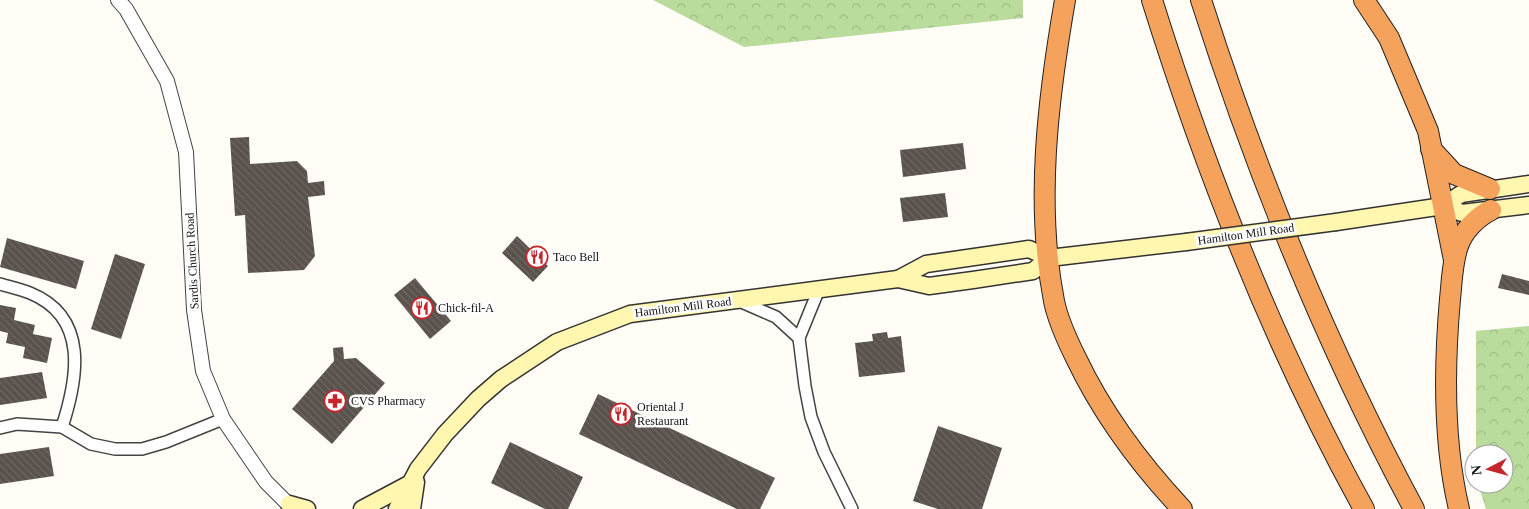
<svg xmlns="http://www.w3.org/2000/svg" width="1529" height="509" viewBox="0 0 1529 509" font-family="Georgia,serif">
<defs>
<pattern id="forest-crowns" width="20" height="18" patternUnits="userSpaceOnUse" patternTransform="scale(1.25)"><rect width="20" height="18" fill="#b9dc9c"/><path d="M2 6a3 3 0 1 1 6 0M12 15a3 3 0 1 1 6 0" fill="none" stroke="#9ebc85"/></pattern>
<pattern id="building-back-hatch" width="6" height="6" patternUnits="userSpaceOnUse" patternTransform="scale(1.25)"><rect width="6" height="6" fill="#5a524d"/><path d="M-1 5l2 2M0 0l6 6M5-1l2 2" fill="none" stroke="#6d6662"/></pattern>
</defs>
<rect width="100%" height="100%" fill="#fffdf5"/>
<g fill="url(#forest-crowns)">
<polygon points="653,0 1023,0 1023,18 744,47"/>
<polygon points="1529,326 1529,509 1486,509 1478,484 1504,484 1504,454 1476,454 1476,331"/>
</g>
<g fill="url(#building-back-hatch)">
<polygon points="249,137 250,164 297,161 307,171 308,183 324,181 325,195 308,197 315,256 304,270 248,273 245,215 235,216 230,138"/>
<polygon points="963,143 966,169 903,177 900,150"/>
<polygon points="945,193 948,217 903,222 900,198"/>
<polygon points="517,236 548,266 533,282 502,253"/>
<polygon points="7,238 84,261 76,289 0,267"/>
<polygon points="115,254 145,264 121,339 91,329"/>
<polygon points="1502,274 1529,281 1529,295 1498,288"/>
<polygon points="415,278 451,321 430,339 394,295"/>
<polygon points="0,305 16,308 14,320 35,325 33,334 52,338 47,363 23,358 25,347 6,343 8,333 0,331"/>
<polygon points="887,332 888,338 901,336 905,372 859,377 855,343 873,341 872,334"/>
<polygon points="343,347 344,359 356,358 385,383 332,444 292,409 334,361 333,348"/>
<polygon points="42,372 47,398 0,405 0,378"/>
<polygon points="598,394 775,478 760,509 737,509 579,434"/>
<polygon points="938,426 1002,448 982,509 938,509 913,501"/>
<polygon points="510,442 583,477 568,509 545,509 491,483"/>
<polygon points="49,447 54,476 0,484 0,454"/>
</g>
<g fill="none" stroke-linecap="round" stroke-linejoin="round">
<g stroke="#444" stroke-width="14">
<g id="minor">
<path d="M0 284C10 287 20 289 30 293 89 317 78 378 62 427"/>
<polyline points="819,289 799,338 805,386 811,417 824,452 852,509"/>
<polyline points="737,300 776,317 799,338"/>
<polyline points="0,428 17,424 62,427 91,444 115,449 142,449 166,442 223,419"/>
</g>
</g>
<g stroke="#444" stroke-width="16">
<polyline id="tertiary" points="118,0 126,9 167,81 186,152 194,310 203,371 223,419 266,482 293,509"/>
</g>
<g stroke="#333" stroke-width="19">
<g id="secondary">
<polyline points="1443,206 1462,213 1529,205"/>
<polyline points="1336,222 1443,206 1461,194 1529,184"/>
<polyline points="898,279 926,264 1029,249 1049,258 1186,242"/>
<polyline points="289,504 307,509"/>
<polyline points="362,509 409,484"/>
<polyline points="397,509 418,469 445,434 478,399 501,379 557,342 630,314 898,279 929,286 973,280 1033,271 1049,258"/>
<polyline points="412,509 416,482"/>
</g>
</g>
<g stroke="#222" stroke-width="22">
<g id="motorway">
<path d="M1065 0C1048 98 1035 203 1054 301 1058 321 1067 340 1076 358 1103 415 1139 463 1182 509"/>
<path d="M1152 0C1207 176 1275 348 1364 509"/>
<path d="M1201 0C1257 175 1327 347 1414 509"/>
<polyline points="1364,0 1389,38 1428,131 1454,260"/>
<polyline points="1431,149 1454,174 1490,189"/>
<path d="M1459 509C1443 442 1444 367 1450 299 1452 281 1452 263 1458 246 1463 231 1477 217 1491 210"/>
</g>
</g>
<use href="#minor" stroke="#fff" stroke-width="11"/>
<use href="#tertiary" stroke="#fff" stroke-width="14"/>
<use href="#secondary" stroke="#fff6b0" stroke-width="16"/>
<use href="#motorway" stroke="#f5a25d" stroke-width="20"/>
<g stroke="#333" stroke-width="19" stroke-linecap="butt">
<polyline id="secondary-bridge" points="1186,242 1336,222"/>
</g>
<use href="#secondary-bridge" stroke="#fff6b0" stroke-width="16"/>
</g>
<defs>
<g id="restaurant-ring" transform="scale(1.125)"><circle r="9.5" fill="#fff" stroke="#c4262e" stroke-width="1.5"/><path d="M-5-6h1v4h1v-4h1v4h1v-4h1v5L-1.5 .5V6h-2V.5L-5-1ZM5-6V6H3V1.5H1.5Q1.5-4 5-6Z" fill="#c4262e"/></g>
<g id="pharmacy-ring" transform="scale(1.125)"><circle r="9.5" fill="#fff" stroke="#c4262e" stroke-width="1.5"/><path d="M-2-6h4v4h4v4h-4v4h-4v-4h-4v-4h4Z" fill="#c4262e"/></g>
</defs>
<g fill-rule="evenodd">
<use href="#restaurant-ring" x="537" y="257"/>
<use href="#restaurant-ring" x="422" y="308"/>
<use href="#pharmacy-ring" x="335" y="401"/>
<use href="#restaurant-ring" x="621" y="414"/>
</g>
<g text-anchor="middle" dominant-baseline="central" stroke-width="5" stroke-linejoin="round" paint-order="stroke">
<g font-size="12" fill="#111" stroke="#fff">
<text transform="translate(1246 234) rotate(-8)">Hamilton Mill Road</text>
<text transform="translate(192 261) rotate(-93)">Sardis Church Road</text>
<text transform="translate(683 307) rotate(-7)">Hamilton Mill Road</text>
</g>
<g font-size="12" fill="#111" stroke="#fff" text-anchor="start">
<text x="553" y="257">Taco Bell</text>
<text x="438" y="308">Chick-fil-A</text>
<text x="351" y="401">CVS Pharmacy</text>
<text x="637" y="407">Oriental J<tspan x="637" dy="14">Restaurant</tspan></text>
</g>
</g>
<g transform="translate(1489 469) rotate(264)"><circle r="24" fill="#ffffff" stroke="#a0a0a0"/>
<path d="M0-4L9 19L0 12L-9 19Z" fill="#c4262e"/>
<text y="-8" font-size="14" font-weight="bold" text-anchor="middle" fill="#111111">N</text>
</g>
</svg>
